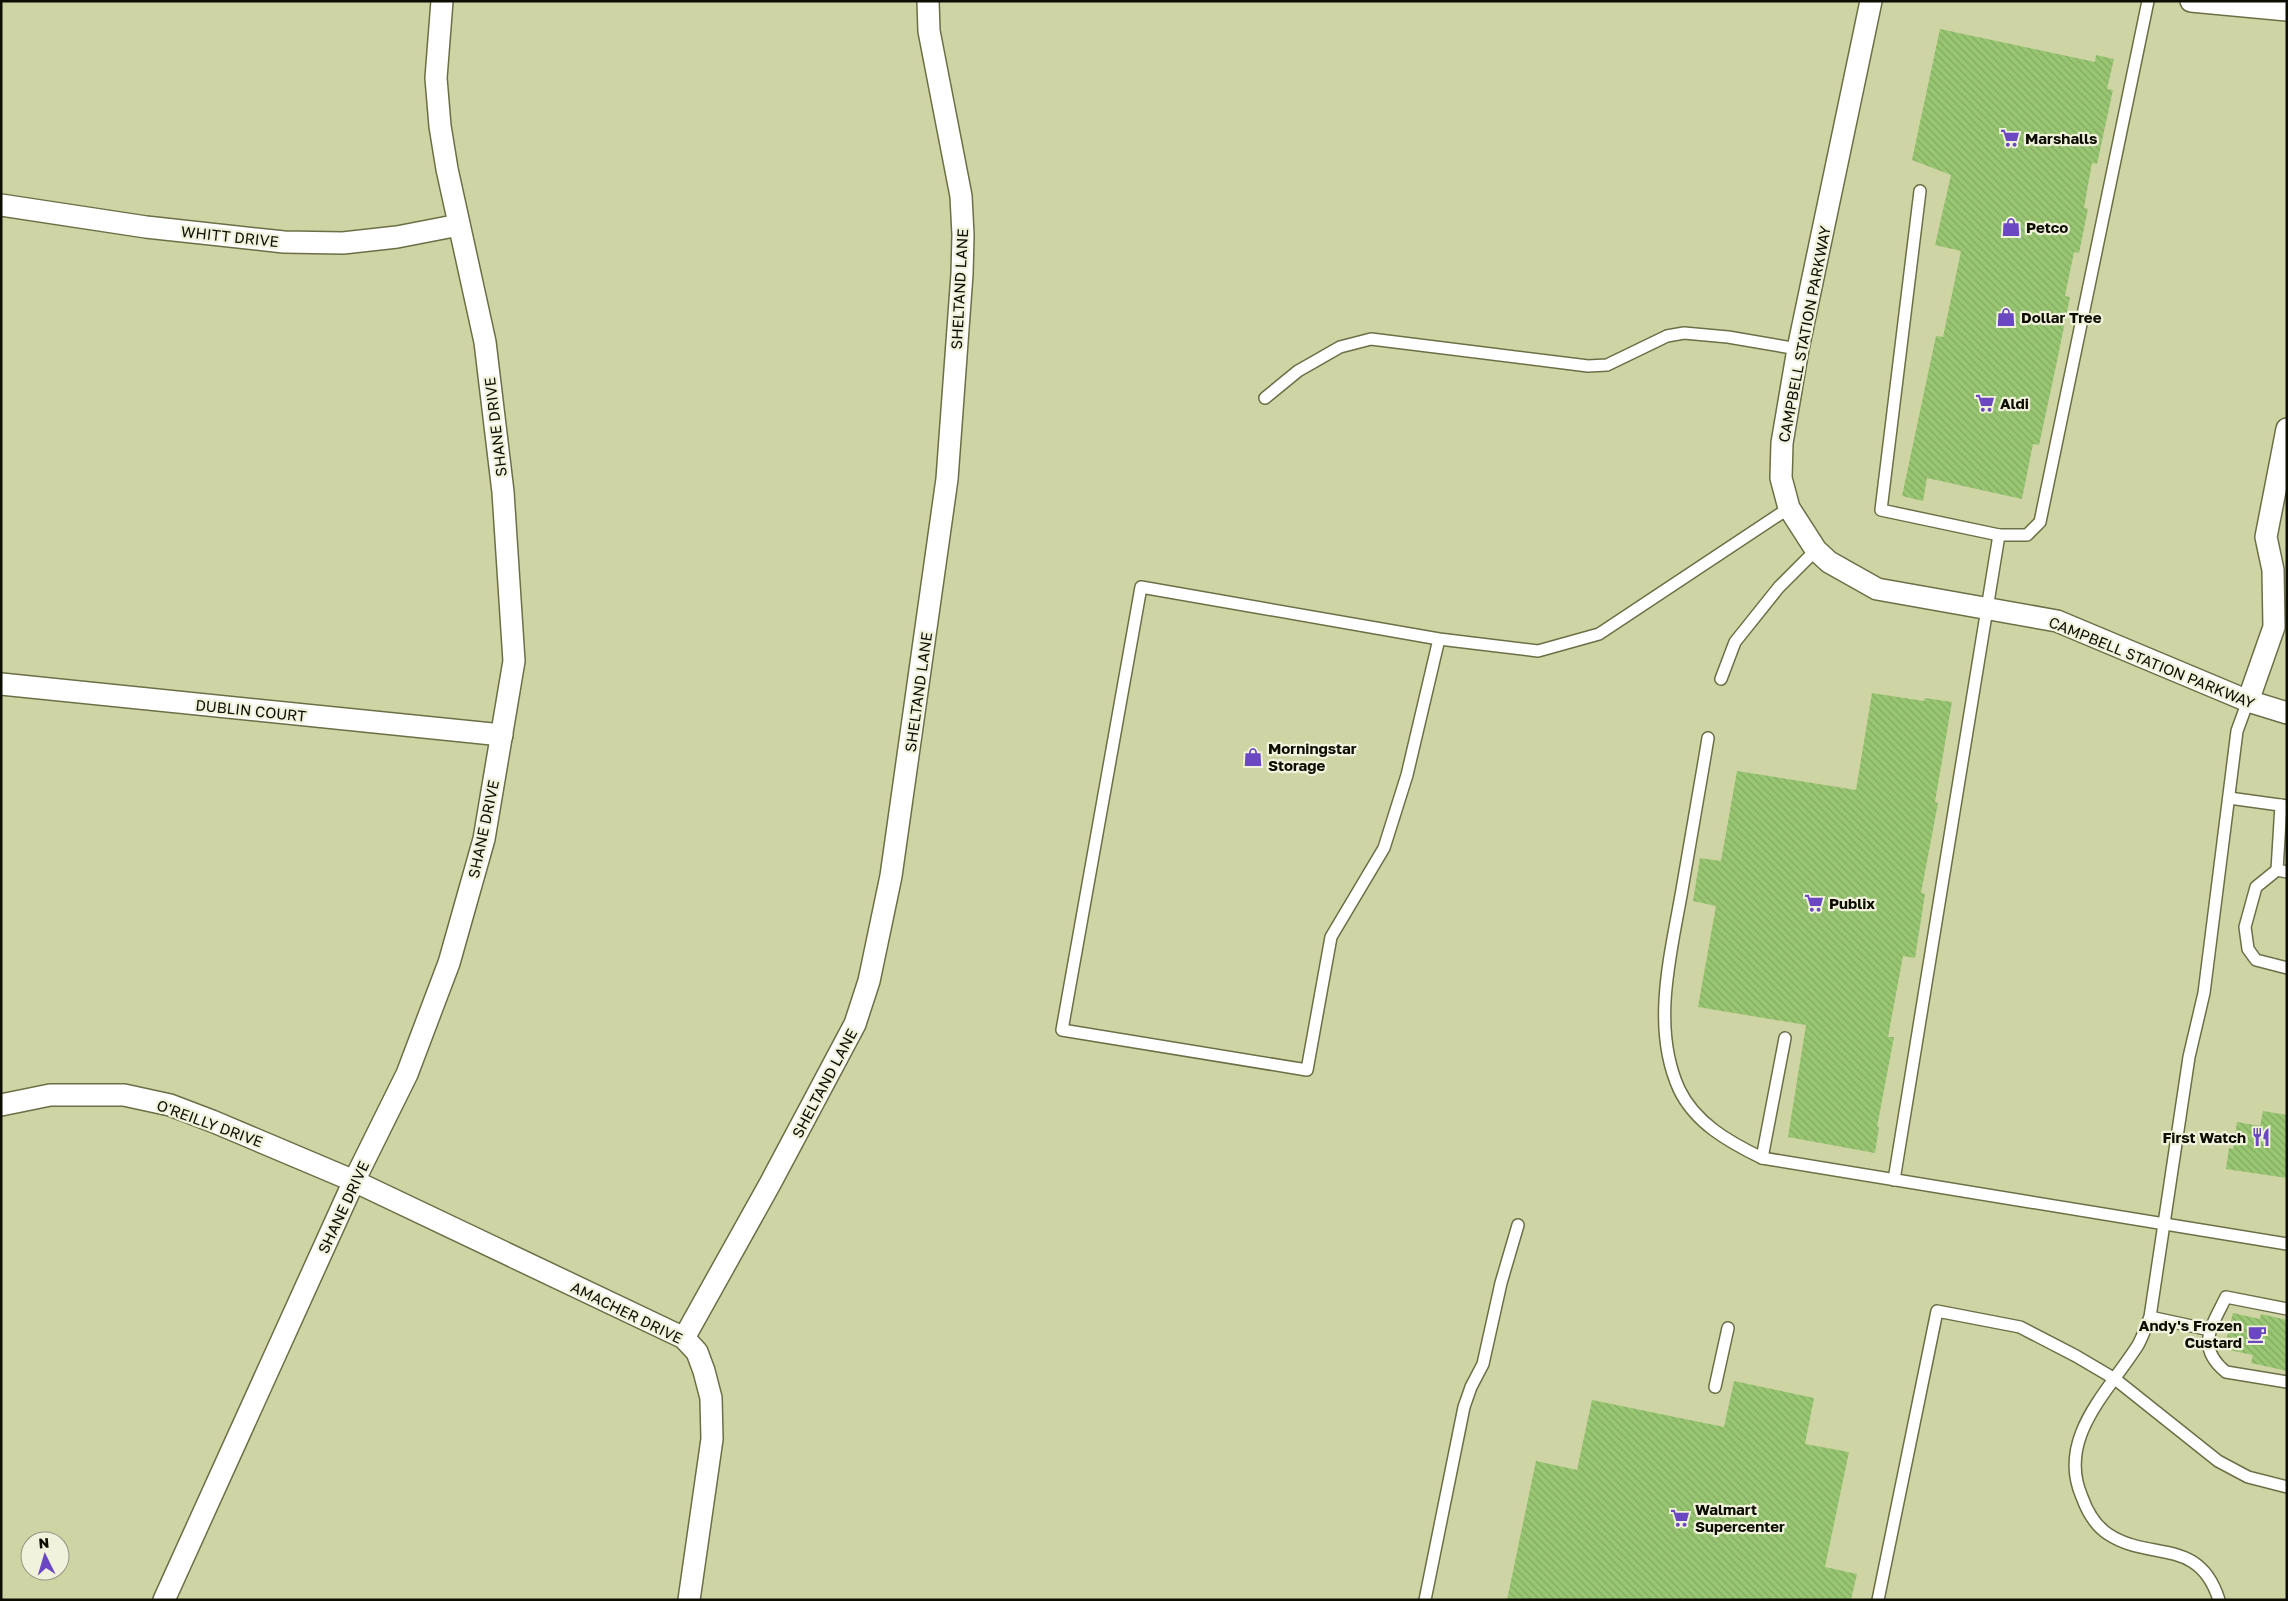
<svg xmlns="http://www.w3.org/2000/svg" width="2288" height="1601" viewBox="0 0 2288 1601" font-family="'Golos Text',sans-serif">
<defs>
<pattern id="building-back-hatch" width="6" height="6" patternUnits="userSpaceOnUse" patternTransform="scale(1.25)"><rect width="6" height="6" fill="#99c672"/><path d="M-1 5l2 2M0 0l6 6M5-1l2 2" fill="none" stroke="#83a961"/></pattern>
</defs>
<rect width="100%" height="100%" fill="#cfd4a5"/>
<g fill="url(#building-back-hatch)">
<polygon points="1940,29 2095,62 2096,55 2114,59 2107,89 2113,90 2097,164 2092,163 2084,208 2088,209 2079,253 2074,252 2065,296 2070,297 2056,366 2039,445 2033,444 2022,499 1927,478 1923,501 1902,496 1936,336 1943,337 1961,251 1935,245 1951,175 1912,160"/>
<polygon points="1872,693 1924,701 1925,698 1952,702 1935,802 1938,803 1921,893 1925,894 1915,958 1903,956 1888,1037 1894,1037 1877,1127 1879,1127 1875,1153 1788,1137 1806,1025 1698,1007 1716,906 1693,901 1700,858 1721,861 1737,771 1856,790"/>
<polygon points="2263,1111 2287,1115 2287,1178 2226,1169 2229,1148 2233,1149 2237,1122 2260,1126"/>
<polygon points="2233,1313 2260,1319 2261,1314 2287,1320 2287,1371 2251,1363 2253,1355 2224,1349"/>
<polygon points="1734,1381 1814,1398 1805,1444 1849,1452 1825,1567 1857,1574 1851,1600 1507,1600 1536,1461 1577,1470 1592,1400 1724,1427"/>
</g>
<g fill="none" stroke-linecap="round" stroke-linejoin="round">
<g stroke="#6c6f45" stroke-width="14">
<g id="lane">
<polyline points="1920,191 1881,510 1999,535 2027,535 2040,522 2148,1"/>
<polyline points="1265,398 1298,371 1340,347 1371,339 1588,366 1607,365 1667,336 1684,333 1728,337 1798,349"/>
<polyline points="1439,639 1407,775 1384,848 1331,937 1307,1070 1062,1030 1141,587 1439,639 1538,651 1599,634 1789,508"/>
<polyline points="1721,679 1735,642 1779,587 1816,550"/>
<path d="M1708 738C1700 787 1691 836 1683 884 1672 950 1650 1025 1679 1089 1695 1123 1729 1142 1762 1158L2287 1244"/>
<polyline points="2229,798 2287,806"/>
<polyline points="2281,805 2277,870 2287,872"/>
<polyline points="2277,870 2256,887 2245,927 2248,949 2256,960 2287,968"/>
<polyline points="1762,1158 1785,1038"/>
<polyline points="1894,1180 1999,535"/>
<path d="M2287 1309 2226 1297C2212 1326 2195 1347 2226 1372L2287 1382"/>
<polyline points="2150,1317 2210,1330"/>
<polyline points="1715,1387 1728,1328"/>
<polyline points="1425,1600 1464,1407 1471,1387 1483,1364 1501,1283 1518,1225"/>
<polyline points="1878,1600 1937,1311 2020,1327 2076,1356 2115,1379 2218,1461 2248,1477 2287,1487"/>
<path d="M2219 1600C2199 1536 2150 1562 2108 1534 2096 1526 2087 1511 2082 1497 2056 1438 2109 1391 2138 1345 2143 1336 2146 1326 2150 1317L2189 1057 2204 993 2237 731 2248 701"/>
</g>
</g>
<g stroke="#6c6f45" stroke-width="24">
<g id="street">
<polyline points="1871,1 1798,349 1782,443 1781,478 1789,508 1816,550 1829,562 1877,589 2057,621 2248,701 2287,713"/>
<polyline points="2191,1 2287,10"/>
<polyline points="1,205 146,227 284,242 343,243 397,237 459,225"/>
<polyline points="1,684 502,735"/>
<polyline points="2248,701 2274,627 2273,570 2266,537 2287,429"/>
<polyline points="1,1105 50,1095 124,1095 170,1105 212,1121 354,1181 684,1338 697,1352 704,1371 711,1398 712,1439 689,1600"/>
<polyline points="684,1338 771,1182 855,1024 869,981 891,876 947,479 962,274 963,235 961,196 929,31 928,1"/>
<polyline points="164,1600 354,1181 407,1074 449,963 484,839 514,661 503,492 485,342 447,169 440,126 436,78 442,1"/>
</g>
</g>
<use href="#lane" stroke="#fff" stroke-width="11"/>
<use href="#street" stroke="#fff" stroke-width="21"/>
</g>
<defs>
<g id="supermarket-bare" transform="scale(1.5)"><path d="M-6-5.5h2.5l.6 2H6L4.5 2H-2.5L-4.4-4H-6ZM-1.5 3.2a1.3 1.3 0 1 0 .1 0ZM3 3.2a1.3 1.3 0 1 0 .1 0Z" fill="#6b48c1" stroke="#f0f2db" stroke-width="2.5" paint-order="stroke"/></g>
<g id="shop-bare" transform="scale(1.5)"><path d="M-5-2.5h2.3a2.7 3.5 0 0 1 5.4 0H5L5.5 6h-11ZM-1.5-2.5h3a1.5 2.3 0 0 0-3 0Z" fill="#6b48c1" stroke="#f0f2db" stroke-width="2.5" paint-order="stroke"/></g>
<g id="restaurant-bare" transform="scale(1.5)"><path d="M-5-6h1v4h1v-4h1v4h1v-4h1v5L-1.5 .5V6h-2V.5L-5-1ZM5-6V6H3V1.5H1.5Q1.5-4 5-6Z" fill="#6b48c1" stroke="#f0f2db" stroke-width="2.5" paint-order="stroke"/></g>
<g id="cafe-bare" transform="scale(1.5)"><path d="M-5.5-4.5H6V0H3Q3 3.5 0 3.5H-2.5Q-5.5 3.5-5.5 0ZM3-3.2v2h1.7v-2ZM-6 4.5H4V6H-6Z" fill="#6b48c1" stroke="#f0f2db" stroke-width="2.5" paint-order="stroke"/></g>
</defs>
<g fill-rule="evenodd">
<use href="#supermarket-bare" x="2010" y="138"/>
<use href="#shop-bare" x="2011" y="227"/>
<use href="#shop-bare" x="2006" y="317"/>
<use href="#supermarket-bare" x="1985" y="403"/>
<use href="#shop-bare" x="1253" y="757"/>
<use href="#supermarket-bare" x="1814" y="903"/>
<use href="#restaurant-bare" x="2261" y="1137"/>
<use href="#cafe-bare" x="2257" y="1334"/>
<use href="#supermarket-bare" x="1680" y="1518"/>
</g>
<g text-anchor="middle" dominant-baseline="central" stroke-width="4.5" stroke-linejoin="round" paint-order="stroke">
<g font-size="15" font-weight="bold" fill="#0d0e01" stroke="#f0f2db" text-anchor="start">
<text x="2025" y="138">Marshalls</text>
<text x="2026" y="227">Petco</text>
<text x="2021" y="317">Dollar Tree</text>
<text x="2000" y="403">Aldi</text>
<text x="1268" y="748">Morningstar<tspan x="1268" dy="17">Storage</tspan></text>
<text x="1829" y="903">Publix</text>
<text x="2246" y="1137" text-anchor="end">First Watch</text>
<text x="2242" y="1325" text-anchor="end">Andy's Frozen<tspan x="2242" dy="17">Custard</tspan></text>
<text x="1695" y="1509">Walmart<tspan x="1695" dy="17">Supercenter</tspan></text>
</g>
<g font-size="15" fill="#0d0e01" stroke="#f0f2db">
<text transform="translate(230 236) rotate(6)">WHITT DRIVE</text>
<text transform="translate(959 289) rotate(-87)">SHELTAND LANE</text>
<text transform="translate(1804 334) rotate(-79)">CAMPBELL STATION PARKWAY</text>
<text transform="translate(495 427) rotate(-97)">SHANE DRIVE</text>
<text transform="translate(2152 662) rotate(22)">CAMPBELL STATION PARKWAY</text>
<text transform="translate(918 692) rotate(-82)">SHELTAND LANE</text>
<text transform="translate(251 710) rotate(6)">DUBLIN COURT</text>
<text transform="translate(483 829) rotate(-78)">SHANE DRIVE</text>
<text transform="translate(824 1083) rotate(-62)">SHELTAND LANE</text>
<text transform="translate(210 1123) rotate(20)">O'REILLY DRIVE</text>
<text transform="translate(343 1207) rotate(-65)">SHANE DRIVE</text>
<text transform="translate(627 1312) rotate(26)">AMACHER DRIVE</text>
</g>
</g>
<rect width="2288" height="1601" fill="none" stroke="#0d0e01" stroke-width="5"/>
<g transform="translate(45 1556) rotate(355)"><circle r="24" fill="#f0f2db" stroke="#959784"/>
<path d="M0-4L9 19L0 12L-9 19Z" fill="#6b48c1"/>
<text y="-8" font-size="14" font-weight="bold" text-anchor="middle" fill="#0d0e01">N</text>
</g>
</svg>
